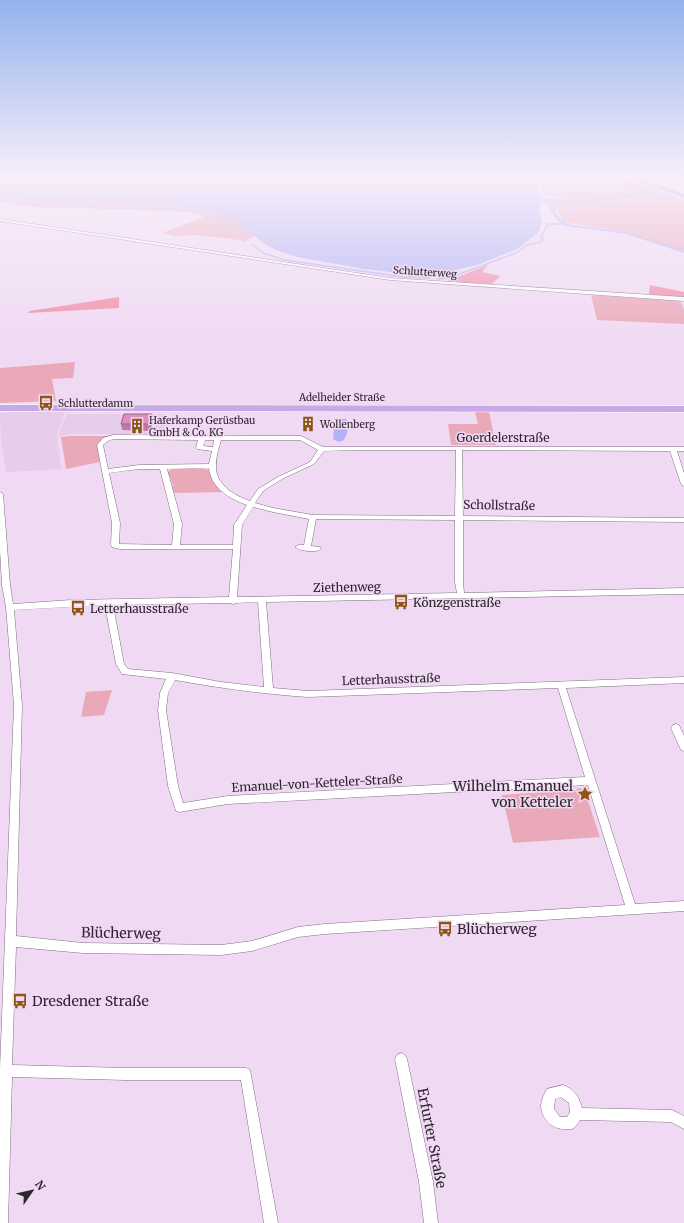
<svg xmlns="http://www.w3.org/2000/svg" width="684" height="1223" viewBox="0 0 684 1223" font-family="Merriweather,serif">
<rect width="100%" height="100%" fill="#f0daf3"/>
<g fill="#e7cceb">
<polygon points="13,412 65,412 57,435 61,469 6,472 1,438 0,413"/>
<polygon points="67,414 163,414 169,434 70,434 58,436"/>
</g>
<g fill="#eaa9b9">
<polygon points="0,176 176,183 259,234 243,242 240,240 196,235 174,236 162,233 206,216 182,211 34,207 0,202"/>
<polygon points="544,176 610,176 621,180 633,190 646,194 618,196 606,200 577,201 561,197 549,196 545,192"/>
<polygon points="670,196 684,201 684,251 620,231 564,222 552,202 593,203"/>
<polygon points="591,295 680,301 684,309 684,324 597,320"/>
<polygon points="75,362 73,378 52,379 56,401 0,403 0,368"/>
<polygon points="475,412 489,412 496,445 451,445 448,424 478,424"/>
<polygon points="69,436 107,436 97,445 100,462 66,469 61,437"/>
<path d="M174 468C178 468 205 468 208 470 212 471 212 474 213 477L212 479 219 488 225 492 175 493 171 487 173 486 170 476 167 475 169 470Z"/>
<polygon points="112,690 104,715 81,717 86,692"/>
<polygon points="577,788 583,789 590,796 587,798 600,837 513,843 502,795 576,790"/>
</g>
<g fill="#ee90ab">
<path d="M610 176H621L663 192C657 193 650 195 644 193 632 191 623 181 610 176Z"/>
<polygon points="488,265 482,272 500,276 492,284 445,282"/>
<polygon points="650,285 684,292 684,298 649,294"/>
<polygon points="119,297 119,308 28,313 30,311"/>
</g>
<g fill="#b1b2f4">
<polygon points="0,176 538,176 540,205 539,209 542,223 538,233 517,249 477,265 427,276 364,269 298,257 278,251 265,244 232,219 218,213 177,206 40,202 0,196"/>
<path d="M338 419H346L349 422C347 431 347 448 333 439L335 421Z"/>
</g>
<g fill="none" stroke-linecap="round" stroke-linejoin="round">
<g stroke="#b1b2f4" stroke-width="1.5">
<polyline points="543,176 543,191 545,196"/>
<polyline points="0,200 38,205 190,211 219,217 234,226 246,237"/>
<polyline points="252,244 263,253 285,260 403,277 430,278"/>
<polyline points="438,279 449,278 516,253 527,245 541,242 543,239 541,236 548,224 565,224"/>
</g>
<path fill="#b1b2f4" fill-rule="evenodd" d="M549 199 551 200 557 215 567 224 627 232 684 250V253L626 234 564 226C555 220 550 210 547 200Z"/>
<polygon fill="#b1b2f4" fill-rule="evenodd" points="684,193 684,197 623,199 586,204 521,201 517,199 521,197 586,200 623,195"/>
<g stroke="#806d83" stroke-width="1">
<g id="minor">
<polygon points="0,219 390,278 684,297 684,301 390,280 0,221"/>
<path d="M113 435 301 436 323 447H684V451H677L684 473V486L681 484 670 451 462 450 463 516 684 518V522L463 520V582L464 593 684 588V594L266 602 273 688 308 691 684 677V683L566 688 635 904 684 901V911L325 934 298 937 252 951 221 955 83 953 16 947 12 1065 126 1068H246L250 1070 278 1223H264L241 1080H126L12 1077 8 1223H0V1069L14 705 6 607 2 585 0 550V492L3 494 10 585 13 604 71 600 229 597 233 549H120L112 547 111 545 112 523 97 445 103 438ZM113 439 198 440 196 448 197 449 212 451 209 464 139 465 108 469 103 445 108 441ZM205 440H214L213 447 203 446ZM221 440H300L318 450 310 462 278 477 258 489 250 501C233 495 215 484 216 465 216 456 219 448 221 440ZM360 450H456L455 516 313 515 273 508 255 503 263 491 282 479 314 464 324 451ZM209 468C211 488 230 499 247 505L234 525 233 545H180L182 524 167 469ZM139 469H160L174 524 172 545 119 544 120 523 109 473ZM253 507 273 512 309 519 304 545H299L295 547C300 551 316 553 321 549L320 547 311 546 316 519 455 520V582L457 593 237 597 242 525ZM258 602 264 687 221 682 172 673 128 669 124 664 113 605 230 603 233 604 236 603ZM105 605 116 664 122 674 166 679 160 693 158 710 168 786 176 811 179 812 228 804 588 785 625 905 325 924 298 927 252 941 221 945 83 943 16 936 22 705 14 610ZM175 680C219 688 263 694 308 697L558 688 585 777 228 796 183 803 178 786 166 710 168 693Z"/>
<polygon points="676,724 679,725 684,736 684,751 681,750 671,728 673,725"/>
<polygon points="401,1053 405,1055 407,1059 433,1182 438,1223 424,1223 419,1182 395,1059 397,1055"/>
<path d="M563 1085C574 1089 579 1096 582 1108L672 1110 684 1116V1129L671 1122 580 1120C578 1123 576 1126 574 1128 571 1130 568 1129 564 1129 553 1129 542 1120 541 1107 541 1101 544 1094 547 1089ZM561 1097 569 1103 570 1112 567 1117H560L554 1109 555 1099Z"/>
</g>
</g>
<g stroke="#fff" stroke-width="1">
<polygon id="major" points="0,405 684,406 684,412 0,411"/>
</g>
<g stroke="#fff" stroke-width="1">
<polygon id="highway" points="624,176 633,176 684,194 684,198"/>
</g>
<use href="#minor" fill="#fff" fill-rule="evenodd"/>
<use href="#major" fill="#c5aae7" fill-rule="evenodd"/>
<use href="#highway" fill="#9e71d7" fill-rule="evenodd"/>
</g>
<polygon fill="#c07aa5" points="152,414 153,421 150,431 122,430 121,424"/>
<polygon fill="#9c6386" points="152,414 153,421 150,431 149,424"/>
<polygon fill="#df8ec0" stroke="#9c6386" points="124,414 152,414 149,424 121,424"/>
<linearGradient id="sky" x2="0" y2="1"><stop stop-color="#92b3ed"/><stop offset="0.51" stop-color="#f8eefa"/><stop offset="1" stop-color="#f8eefa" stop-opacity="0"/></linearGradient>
<rect width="684" height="347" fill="url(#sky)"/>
<defs>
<g id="bus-bare" transform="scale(1.2)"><path d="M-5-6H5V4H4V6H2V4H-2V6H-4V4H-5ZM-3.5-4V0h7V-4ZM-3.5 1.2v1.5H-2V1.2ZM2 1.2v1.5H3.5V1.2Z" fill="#905515" stroke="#f0daf3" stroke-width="2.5" paint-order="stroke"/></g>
<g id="building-bare" transform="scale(1.2)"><path d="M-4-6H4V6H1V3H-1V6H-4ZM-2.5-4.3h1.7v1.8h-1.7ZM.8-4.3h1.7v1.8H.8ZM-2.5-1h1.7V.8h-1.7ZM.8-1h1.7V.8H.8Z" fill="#905515" stroke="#f0daf3" stroke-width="2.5" paint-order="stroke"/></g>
<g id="sight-bare" transform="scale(1.2)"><path d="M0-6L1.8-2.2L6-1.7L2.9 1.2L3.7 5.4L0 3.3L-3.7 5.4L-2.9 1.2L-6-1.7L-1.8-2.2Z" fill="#905515" stroke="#f0daf3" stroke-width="2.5" paint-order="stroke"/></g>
</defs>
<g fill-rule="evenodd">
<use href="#bus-bare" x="46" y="403"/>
<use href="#building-bare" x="308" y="424"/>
<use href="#building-bare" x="137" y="426"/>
<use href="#bus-bare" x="401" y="602"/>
<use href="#bus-bare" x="78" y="608"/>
<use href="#sight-bare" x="585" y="794"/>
<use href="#bus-bare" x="445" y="929"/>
<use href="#bus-bare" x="20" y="1001"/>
</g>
<g text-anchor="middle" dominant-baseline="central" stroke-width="3" stroke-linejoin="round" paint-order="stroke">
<g font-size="10" fill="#2d252e" stroke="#f0daf3">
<text transform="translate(425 272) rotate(4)">Schlutterweg</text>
<text x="342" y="397">Adelheider Straße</text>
</g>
<g font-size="10" fill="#2d252e" stroke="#f0daf3" text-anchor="start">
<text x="58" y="403">Schlutterdamm</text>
<text x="149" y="420">Haferkamp Gerüstbau<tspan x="149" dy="12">GmbH &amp; Co. KG</tspan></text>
<text x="320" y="424">Wollenberg</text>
</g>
<g font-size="12" fill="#2d252e" stroke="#f0daf3">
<text x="503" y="437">Goerdelerstraße</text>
<text transform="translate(499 505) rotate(1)">Schollstraße</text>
<text transform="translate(347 587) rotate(-1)">Ziethenweg</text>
<text transform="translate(391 679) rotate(-2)">Letterhausstraße</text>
<text transform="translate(317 783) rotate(-3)">Emanuel-von-Ketteler-Straße</text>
</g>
<g font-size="12" fill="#2d252e" stroke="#f0daf3" text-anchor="start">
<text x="413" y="602">Könzgenstraße</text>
<text x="90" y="608">Letterhausstraße</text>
</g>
<g font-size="14" fill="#2d252e" stroke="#f0daf3" text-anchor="start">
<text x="573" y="786" text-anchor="end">Wilhelm Emanuel<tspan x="573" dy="16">von Ketteler</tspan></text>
<text x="457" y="929">Blücherweg</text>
<text x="32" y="1001">Dresdener Straße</text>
</g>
<g font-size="14" fill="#2d252e" stroke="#f0daf3">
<text transform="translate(121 933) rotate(1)">Blücherweg</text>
<text transform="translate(432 1138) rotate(79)">Erfurter Straße</text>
</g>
</g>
<g transform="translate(32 1191) rotate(56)" stroke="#f0daf3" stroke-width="3" paint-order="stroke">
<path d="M0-3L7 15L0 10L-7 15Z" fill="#2d252e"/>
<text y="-6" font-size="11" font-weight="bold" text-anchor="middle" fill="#2d252e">N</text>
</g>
</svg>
